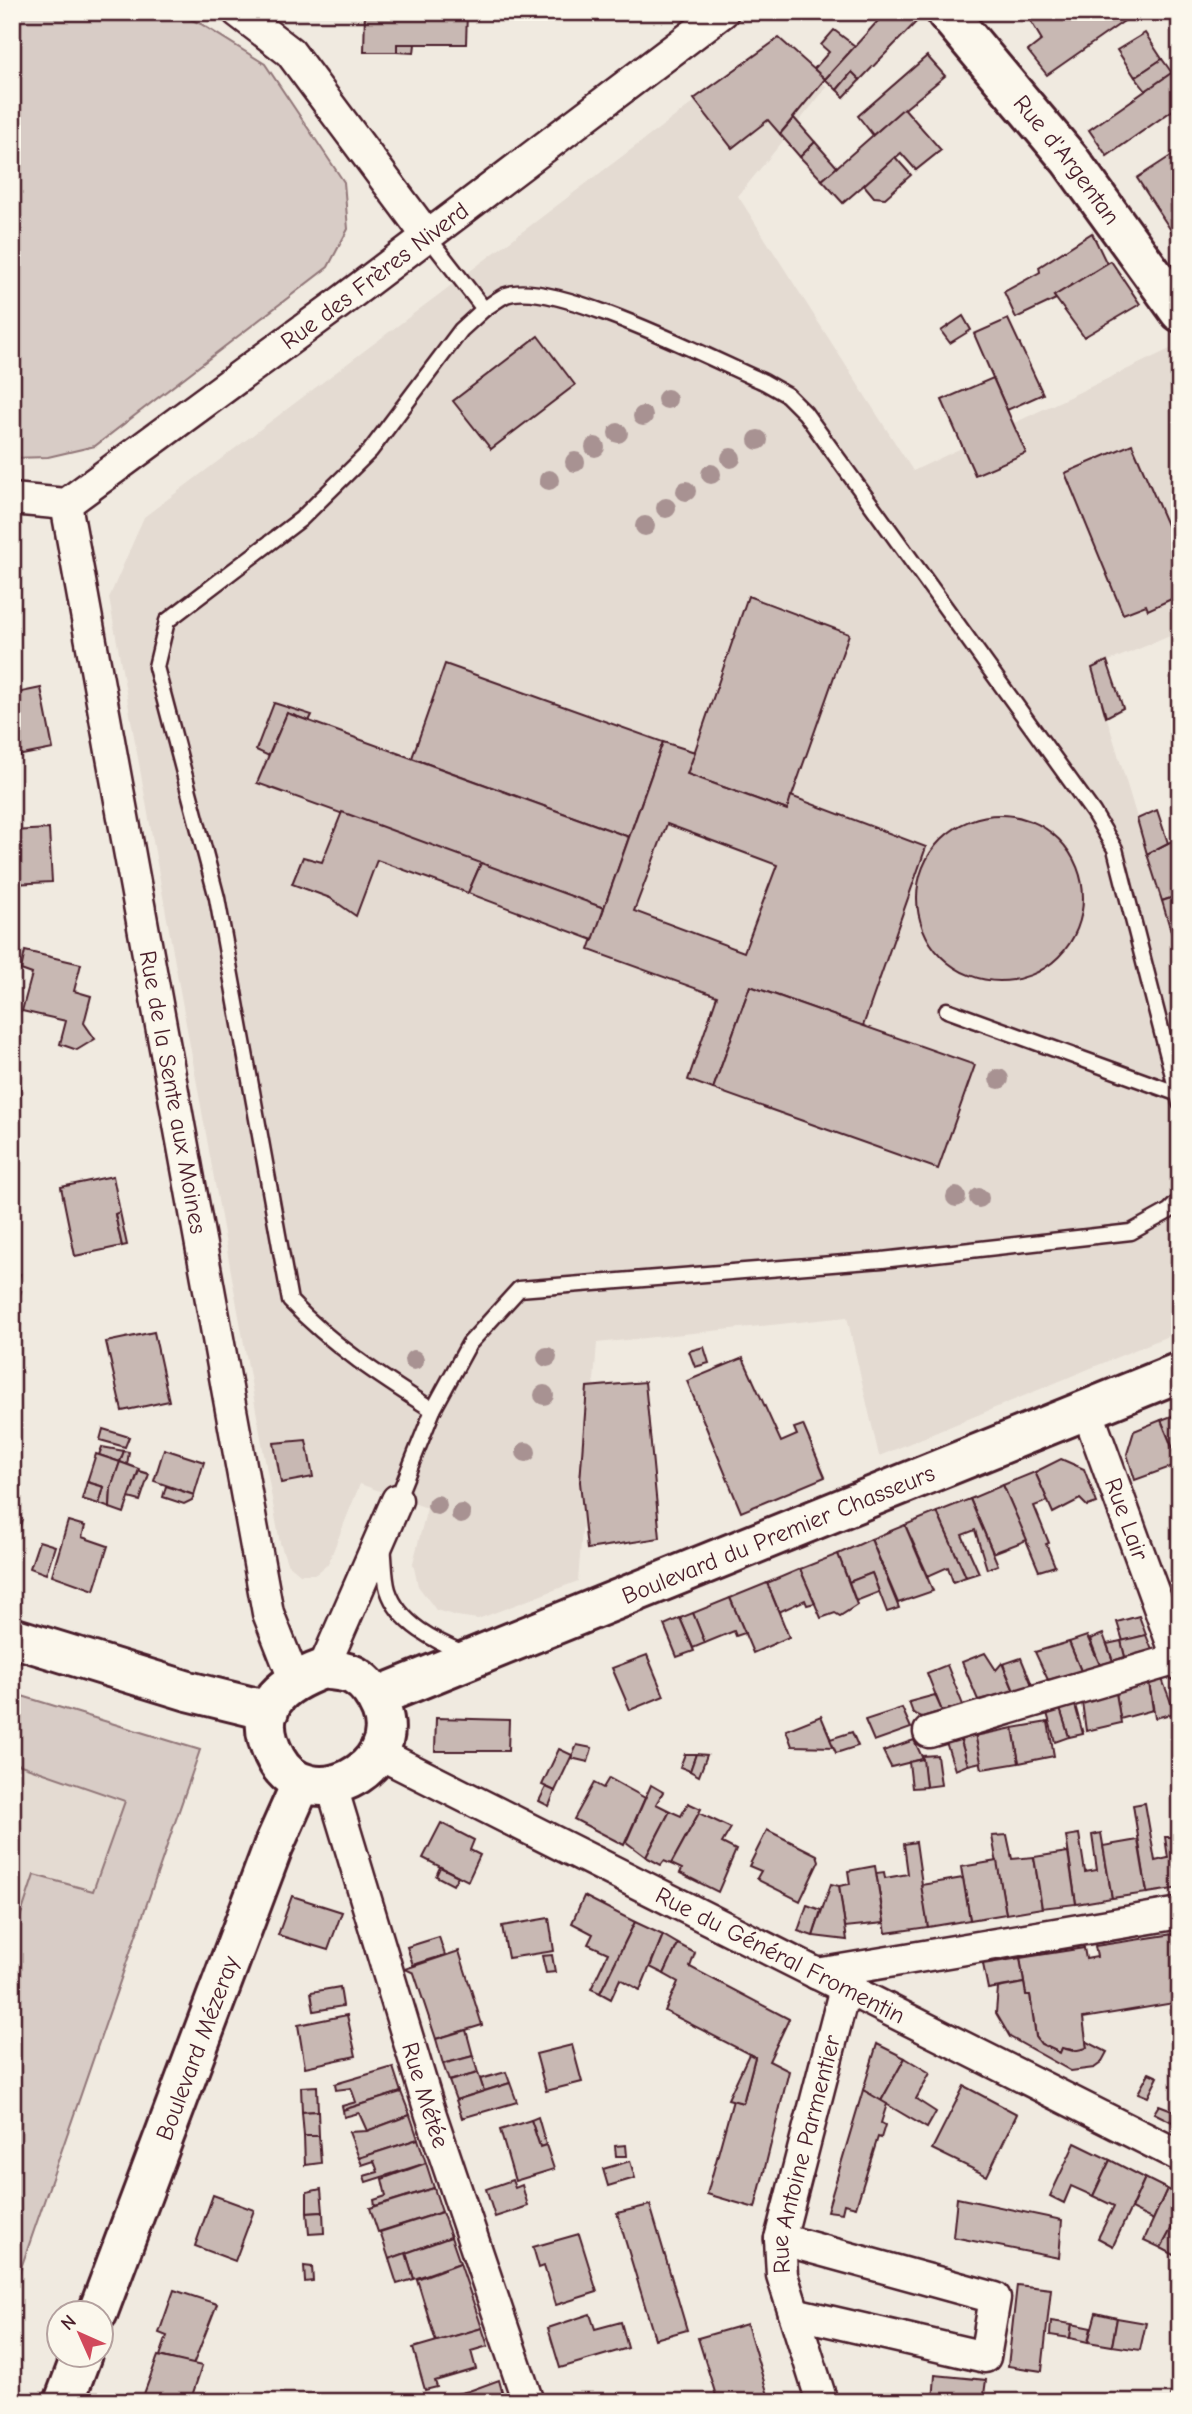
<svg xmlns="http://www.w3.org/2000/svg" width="1192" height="2414" viewBox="0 0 1192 2414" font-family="'Comic Neue',sans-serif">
<rect width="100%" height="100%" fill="#f0eae0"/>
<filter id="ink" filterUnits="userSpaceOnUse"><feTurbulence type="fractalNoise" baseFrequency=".0143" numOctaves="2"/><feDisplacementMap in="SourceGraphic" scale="14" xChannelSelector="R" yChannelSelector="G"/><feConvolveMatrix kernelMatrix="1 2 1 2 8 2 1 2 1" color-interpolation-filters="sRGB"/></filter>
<g filter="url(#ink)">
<g fill="#e4dbd2">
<polygon points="779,38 827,87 738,196 913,471 1170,349 1180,368 1180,632 1092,668 1180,961 1180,1331 879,1456 847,1317 597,1343 578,1581 478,1619 457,1616 436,1610 418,1586 413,1563 427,1508 360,1484 328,1564 316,1574 300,1574 287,1563 280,1543 109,598 144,517"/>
<polygon points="12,1693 200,1750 12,2294"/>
</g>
<g fill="#d8ccc6" stroke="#917678" stroke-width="2">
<polygon points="12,12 174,12 201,24 265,64 344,182 348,229 328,267 95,446 48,457 12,458"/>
<polygon points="12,1693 200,1750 12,2294 12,1942 34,1875 93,1891 125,1801 12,1762"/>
</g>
<g fill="#c8b8b3" stroke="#4a1f2b" stroke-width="2" fill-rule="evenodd">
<polygon points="365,12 467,12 466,44 397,44 397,52 364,52"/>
<polygon points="886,12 916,12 921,17 860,80 852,72 837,90 825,79"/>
<polygon points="1042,12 1067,12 1072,20 1083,12 1137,12 1047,75 1028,51 1042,40 1030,20"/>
<polygon points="834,30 855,46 825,79 814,69 829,52 821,45"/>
<polygon points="1145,33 1162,59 1135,77 1117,50"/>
<polygon points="779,38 825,79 780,134 768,120 732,148 694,99"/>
<polygon points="397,44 415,44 414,53 397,52"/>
<polygon points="927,56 945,76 873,135 858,116"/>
<polygon points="1162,59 1172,73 1146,91 1135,77"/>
<polygon points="1180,67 1180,105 1107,156 1089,130"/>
<polygon points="852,72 860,80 844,97 837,90"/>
<polygon points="904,108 941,150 916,170 901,153 843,203 822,180"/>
<polygon points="794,118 815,142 800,157 780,134"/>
<polygon points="815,142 837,167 822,180 800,157"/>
<polygon points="1180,150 1180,227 1172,232 1137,178"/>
<polygon points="895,157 911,175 885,198 874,197 864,185"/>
<polygon points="1092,233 1107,264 1054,296 1056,299 1016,318 1004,292 1040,272 1039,267"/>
<polygon points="1111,261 1140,304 1084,337 1054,296"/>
<polygon points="963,316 971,330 950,343 941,331"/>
<polygon points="1008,319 1043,394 1007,410 974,334"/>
<polygon points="538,336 575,385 491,449 453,401"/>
<polygon points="993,378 1026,453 975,475 942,400"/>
<polygon points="1132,444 1180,555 1180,595 1148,610 1146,605 1123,614 1065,473"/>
<polygon points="748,596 849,634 787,810 687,774"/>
<polygon points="1107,661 1123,708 1106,717 1092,668"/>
<polygon points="445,664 663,742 629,837 412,758"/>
<polygon points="41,688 53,749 12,757 12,694"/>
<polygon points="274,703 312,715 309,721 287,713 269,756 256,750"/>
<polygon points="287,713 629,837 604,908 257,783"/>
<path d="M663 742 695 752 687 774 787 810 791 796 926 847 863 1026 750 986 713 1089 688 1080 717 996 589 950ZM667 824 777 865 744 952 634 911Z"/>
<polygon points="1157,810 1168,843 1147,854 1137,819"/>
<polygon points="342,812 481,863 468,893 377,860 356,916 330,898 292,884 303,857 322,862"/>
<circle cx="1000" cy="898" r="83"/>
<polygon points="49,829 52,882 12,884 12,831"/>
<polygon points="1174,840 1180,860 1180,895 1162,901 1147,854"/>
<polygon points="481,863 604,908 593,940 468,893"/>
<polygon points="1180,895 1180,961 1162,901"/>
<polygon points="25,951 81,964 74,991 91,996 84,1023 95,1039 77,1050 60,1044 66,1021 22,1011 32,974 21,970"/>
<polygon points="750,986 975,1065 938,1169 713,1089"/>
<polygon points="12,1074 20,1076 19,1116 12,1114"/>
<polygon points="113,1176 120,1212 115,1214 122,1246 75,1256 61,1187"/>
<polygon points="120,1212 127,1245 122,1246 115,1214"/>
<polygon points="12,1272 20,1274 16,1290 21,1291 13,1320 21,1322 17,1337 12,1336"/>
<polygon points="154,1332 169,1401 122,1411 106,1342"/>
<polygon points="704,1347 709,1363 695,1367 689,1351"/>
<polygon points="743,1358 781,1442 797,1435 794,1428 803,1425 825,1477 741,1512 687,1381"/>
<polygon points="645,1382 660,1538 587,1549 580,1482 587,1387"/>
<polygon points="1180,1413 1180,1465 1161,1420"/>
<polygon points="1161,1420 1179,1464 1135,1480 1127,1454 1134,1431"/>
<polygon points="103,1429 129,1437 125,1447 100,1440"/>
<polygon points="306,1440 313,1477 281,1483 274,1443"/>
<polygon points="102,1447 124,1451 120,1462 99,1455"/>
<polygon points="164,1449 204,1462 194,1495 154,1481"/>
<polygon points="124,1451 129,1452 127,1465 120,1462"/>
<polygon points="96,1454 120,1462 111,1488 110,1508 99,1504 104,1487 87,1482"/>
<polygon points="1061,1459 1084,1469 1097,1503 1087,1506 1080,1499 1053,1513 1035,1472"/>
<polygon points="120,1462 139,1469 124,1513 110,1508 111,1488"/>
<polygon points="139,1471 149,1474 140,1501 129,1498"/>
<polygon points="1035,1472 1048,1501 1034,1506 1049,1543 1046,1544 1055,1566 1039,1571 1003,1485"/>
<polygon points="87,1482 104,1487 99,1504 82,1499"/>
<polygon points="1003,1485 1027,1540 993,1553 970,1499"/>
<polygon points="166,1486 194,1495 192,1500 184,1504 163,1497"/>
<polygon points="970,1499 998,1565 987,1569 975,1530 962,1535 979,1573 966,1577 937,1512"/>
<polygon points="937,1512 966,1577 953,1582 948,1567 928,1576 905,1525"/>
<polygon points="12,1516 22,1519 12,1550"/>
<polygon points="68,1521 85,1526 82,1537 108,1546 94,1590 52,1575"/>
<polygon points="905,1525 933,1591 898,1603 871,1539"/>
<polygon points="871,1539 899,1608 887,1612 872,1573 849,1582 838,1554"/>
<polygon points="39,1541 55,1546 46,1574 30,1568"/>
<polygon points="838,1554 857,1605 840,1616 835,1613 821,1618 800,1569"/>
<polygon points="800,1569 815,1603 807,1605 805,1600 779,1612 767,1583"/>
<polygon points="872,1573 879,1592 856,1601 849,1582"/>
<polygon points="767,1583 789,1637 753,1653 730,1598"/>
<polygon points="730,1598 745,1633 736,1636 734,1631 705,1643 693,1613"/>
<polygon points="693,1613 705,1643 693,1648 680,1618"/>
<polygon points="1139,1616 1146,1635 1123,1641 1117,1622"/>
<polygon points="680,1618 694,1651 677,1657 664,1625"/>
<polygon points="1103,1634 1113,1661 1100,1665 1090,1639"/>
<polygon points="1146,1635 1152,1650 1125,1657 1121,1641"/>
<polygon points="1087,1636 1100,1665 1081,1671 1069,1642"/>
<polygon points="1121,1641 1125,1657 1113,1661 1107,1644"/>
<polygon points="1069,1642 1081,1671 1048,1680 1035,1652"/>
<polygon points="985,1653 996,1670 1002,1663 1014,1691 978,1700 962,1662"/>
<polygon points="647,1655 664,1696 630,1710 612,1668"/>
<polygon points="1021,1658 1032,1685 1014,1691 1003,1664"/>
<polygon points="947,1665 963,1705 942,1711 927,1673"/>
<polygon points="1162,1679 1175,1713 1155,1718 1149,1683"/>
<polygon points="1149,1683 1153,1710 1120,1719 1116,1693"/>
<polygon points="1116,1693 1121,1723 1086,1731 1082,1702"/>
<polygon points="935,1695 942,1711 922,1717 913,1713 909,1702"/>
<polygon points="1075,1705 1083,1734 1069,1737 1060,1709"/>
<polygon points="902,1708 911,1728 874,1741 865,1720"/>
<polygon points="1060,1709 1069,1737 1055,1742 1047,1713"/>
<polygon points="821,1716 834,1747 792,1746 786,1730"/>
<polygon points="436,1718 509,1720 508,1751 435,1751"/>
<polygon points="1048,1722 1054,1756 1019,1763 1013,1728"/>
<polygon points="1013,1728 1019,1763 982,1769 975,1736"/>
<polygon points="852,1732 858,1746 836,1753 830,1739"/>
<polygon points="975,1734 981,1762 968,1765 960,1738"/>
<polygon points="960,1738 968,1765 955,1770 946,1742"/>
<polygon points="914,1740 923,1759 891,1767 883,1751"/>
<polygon points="577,1745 592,1748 588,1762 571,1758"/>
<polygon points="559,1749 572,1755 555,1791 542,1785"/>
<polygon points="685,1754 696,1754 690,1771 680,1767"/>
<polygon points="696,1754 707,1755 699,1776 690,1771"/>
<polygon points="937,1755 941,1785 926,1787 922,1756"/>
<polygon points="923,1759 926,1787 912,1788 909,1762"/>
<polygon points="609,1778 645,1798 624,1845 574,1819 594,1783 603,1788"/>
<polygon points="651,1785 663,1792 656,1804 670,1811 646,1857 626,1842"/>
<polygon points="546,1787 555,1791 549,1806 539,1801"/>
<polygon points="688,1803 701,1809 671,1864 664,1861 661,1865 646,1857 670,1811 681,1816"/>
<polygon points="1145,1803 1155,1861 1168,1858 1165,1837 1174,1837 1180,1888 1147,1893 1133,1805"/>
<polygon points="699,1813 731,1828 722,1843 736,1850 718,1892 680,1873 682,1869 671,1864"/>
<polygon points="441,1823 474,1840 470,1850 480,1855 468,1881 423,1858"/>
<polygon points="767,1830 817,1855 819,1861 800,1901 760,1881 757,1878 761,1871 749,1866"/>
<polygon points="1101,1833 1112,1898 1076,1904 1066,1836 1079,1834 1085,1872 1097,1870 1092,1835"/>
<polygon points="1007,1835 1012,1859 1034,1857 1042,1908 1006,1914 992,1836"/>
<polygon points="1180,1836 1180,1872 1174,1837"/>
<polygon points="1138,1840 1147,1893 1112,1898 1103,1846"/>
<polygon points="916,1842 928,1927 886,1933 876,1873 884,1872 885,1878 908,1874 904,1844"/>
<polygon points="1068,1852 1076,1904 1042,1908 1034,1857"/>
<polygon points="997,1861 1006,1914 970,1920 961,1867"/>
<polygon points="875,1866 884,1923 845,1927 839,1886 850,1884 848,1871"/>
<polygon points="440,1867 458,1876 453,1885 436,1876"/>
<polygon points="963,1878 970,1920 928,1927 921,1885"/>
<polygon points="831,1884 839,1886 847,1940 813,1936"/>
<polygon points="292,1896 342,1912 328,1950 278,1935"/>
<polygon points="584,1896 635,1922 600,1993 591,1989 608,1953 588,1944 593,1934 572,1923"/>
<polygon points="807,1905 821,1910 813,1936 798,1931"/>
<polygon points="549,1918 554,1951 508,1958 502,1926"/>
<polygon points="635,1922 663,1935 640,1990 620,1979 611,1999 600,1993"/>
<polygon points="1180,1933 1180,2002 1083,2018 1087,2048 1080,2051 1062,2048 1060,2053 1041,2044 1036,2037 1030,1995 1026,1995 1020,1958 1084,1948 1086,1959 1097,1957 1095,1946"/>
<polygon points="663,1935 678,1944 664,1974 650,1967"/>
<polygon points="439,1937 445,1955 413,1965 407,1947"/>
<polygon points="678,1944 695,1953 690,1967 789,2019 769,2061 789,2071 755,2208 707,2194 733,2100 743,2103 755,2057 665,2011 678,1982 664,1974"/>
<polygon points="459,1951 482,2025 436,2039 414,1973 405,1969"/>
<polygon points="552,1955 555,1972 546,1973 542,1956"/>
<polygon points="1020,1958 1024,1983 988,1989 983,1964"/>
<polygon points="1024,1983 1026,1995 1030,1995 1036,2037 1041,2044 1060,2053 1062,2048 1073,2051 1087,2048 1086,2041 1107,2052 1101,2063 1094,2068 1071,2071 1010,2037 996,2013 998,1988"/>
<polygon points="340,1987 343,2006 314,2011 311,1992"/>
<polygon points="347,2015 356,2056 305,2067 298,2025"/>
<polygon points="466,2030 473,2056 443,2064 436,2039"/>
<polygon points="877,2044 905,2058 881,2101 863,2090"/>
<polygon points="572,2045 582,2082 546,2091 536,2054"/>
<polygon points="749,2054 755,2057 743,2103 728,2099"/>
<polygon points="473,2056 478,2073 449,2081 443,2064"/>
<polygon points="905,2058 930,2073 916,2099 936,2112 927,2128 881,2101"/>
<polygon points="393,2067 401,2092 343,2110 342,2106 356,2102 351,2088 336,2090 335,2084"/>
<polygon points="506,2072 510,2083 484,2091 480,2079"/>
<polygon points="478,2073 484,2091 456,2100 449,2081"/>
<polygon points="1149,2073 1158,2077 1148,2097 1138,2093"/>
<polygon points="510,2083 517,2102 462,2118 456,2100"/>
<polygon points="317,2086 318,2111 302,2112 301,2087"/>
<polygon points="964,2086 1017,2114 987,2176 932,2149"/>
<polygon points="863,2090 887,2104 881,2123 885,2125 881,2138 878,2137 856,2207 844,2204 842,2213 827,2211"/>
<polygon points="401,2092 410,2115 367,2131 359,2113 344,2117 343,2110"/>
<polygon points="1159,2105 1180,2113 1180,2126 1154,2113"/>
<polygon points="318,2111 319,2136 304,2136 302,2112"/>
<polygon points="410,2115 418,2139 359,2158 349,2132 367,2131"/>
<polygon points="538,2117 546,2145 540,2147 531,2120"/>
<polygon points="531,2120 540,2147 546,2145 554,2169 515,2181 500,2130"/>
<polygon points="304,2136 319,2136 321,2163 305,2165"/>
<polygon points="418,2139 426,2163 366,2182 364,2176 378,2172 374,2161 362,2165 359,2158"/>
<polygon points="1075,2143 1110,2160 1093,2196 1071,2186 1064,2203 1050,2196"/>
<polygon points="626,2145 627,2156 616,2156 615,2146"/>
<polygon points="1110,2160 1145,2178 1113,2246 1098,2238 1114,2206 1093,2196"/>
<polygon points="630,2161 635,2178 608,2186 603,2169"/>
<polygon points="426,2163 434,2188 375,2206 374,2200 386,2196 382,2179"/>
<polygon points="1145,2178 1167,2189 1153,2220 1131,2209"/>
<polygon points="512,2180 515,2188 522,2185 528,2206 495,2217 486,2189"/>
<polygon points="434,2188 442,2212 378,2232 370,2208"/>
<polygon points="321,2189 323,2212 307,2213 307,2192"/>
<polygon points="1167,2189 1180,2195 1180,2213 1161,2248 1144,2240"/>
<polygon points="213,2195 254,2210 235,2261 195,2246"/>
<polygon points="957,2198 1062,2220 1059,2258 953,2237"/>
<polygon points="650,2205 687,2330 655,2339 617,2213"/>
<polygon points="323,2212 324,2233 309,2234 307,2213"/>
<polygon points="442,2212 451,2237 389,2259 380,2232"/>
<polygon points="1180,2213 1180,2258 1161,2248"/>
<polygon points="579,2234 597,2292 556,2305 544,2266 539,2268 533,2247"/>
<polygon points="451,2237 460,2263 414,2279 406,2253"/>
<polygon points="406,2253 414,2279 397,2284 389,2259"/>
<polygon points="460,2263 482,2328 436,2342 417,2279"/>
<polygon points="304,2266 312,2267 313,2281 305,2282"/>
<polygon points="1017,2285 1051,2289 1042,2371 1008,2366"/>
<polygon points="174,2290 217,2304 193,2365 160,2356 167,2336 159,2333"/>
<polygon points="1096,2313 1117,2318 1112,2346 1088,2342"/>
<polygon points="590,2314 595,2329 621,2322 628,2348 560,2368 548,2328"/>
<polygon points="1117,2318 1146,2323 1140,2350 1112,2346"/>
<polygon points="1051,2321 1072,2324 1070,2338 1050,2335"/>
<polygon points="747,2324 770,2402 718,2402 698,2338"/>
<polygon points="1072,2324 1091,2328 1088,2342 1070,2338"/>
<polygon points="482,2328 488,2346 471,2351 476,2369 435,2381 437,2387 425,2390 413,2348"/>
<polygon points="158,2356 202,2366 190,2402 141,2402"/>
<polygon points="935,2375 986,2380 983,2402 933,2402"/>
<polygon points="499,2380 505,2402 422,2402 469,2391"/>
<polygon points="1174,2383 1180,2384 1180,2398 1171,2396"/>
<rect x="306" y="2395" width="16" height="7"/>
</g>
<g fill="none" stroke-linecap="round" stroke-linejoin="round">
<g stroke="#4a1f2b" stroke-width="19">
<g id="lane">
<path d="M428 237 484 309C491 305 499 298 506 295 552 277 715 361 764 382L787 395 805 413 1093 812 1115 849 1180 1103"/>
<polyline points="947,1010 1176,1093"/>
<path d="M433 1410C381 1377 333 1346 290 1301L217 898 156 667 167 621 301 519 370 451 461 330 484 309"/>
<polyline points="397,1500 433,1410 469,1344 519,1289 882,1260 1131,1232 1169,1211 1180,1200"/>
<path d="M383 1546C385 1560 384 1577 388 1590 399 1624 435 1641 466 1654"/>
</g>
</g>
<g stroke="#4a1f2b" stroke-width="35">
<g id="street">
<polyline points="238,12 290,52 428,237"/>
<path id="s1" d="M12 499 66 504 338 304 723 12"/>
<path id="s2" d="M66 504 268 1613 294 1679"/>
<path id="s3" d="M1087 1410 1180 1665"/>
<polyline points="323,1669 397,1500"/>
<polyline points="929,1732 1177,1659"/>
<path id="s4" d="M380 1754 1180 2156"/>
<path id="s5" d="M332 1787 431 2115 528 2402"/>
<polyline points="817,1974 1180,1913"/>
<polyline points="780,2239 995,2298 985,2357 794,2313"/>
<path id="s6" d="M822 2402 782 2275 780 2239 845 1988"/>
</g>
</g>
<g stroke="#4a1f2b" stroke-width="44">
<g id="secondary">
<path id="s7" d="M946 12 1070 160 1180 312"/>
<polyline points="12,1637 188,1691 269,1711"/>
<path d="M323 1669C333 1671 347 1671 355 1676 367 1683 376 1697 381 1709 405 1770 308 1818 276 1759 249 1709 279 1685 323 1669Z"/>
<path id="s8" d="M376 1697 1180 1372"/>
<path id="s9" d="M98 2312 273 1847 301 1784"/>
<polyline points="64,2402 82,2354"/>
</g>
</g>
<use href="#lane" stroke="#fbf7ec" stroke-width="14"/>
<use href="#street" stroke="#fbf7ec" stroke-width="30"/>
<use href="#secondary" stroke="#fbf7ec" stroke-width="38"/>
</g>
<g fill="#a89292">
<circle cx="667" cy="399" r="10"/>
<circle cx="643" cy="416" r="10"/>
<circle cx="618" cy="433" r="10"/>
<circle cx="758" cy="440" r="10"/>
<circle cx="595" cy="447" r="10"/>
<circle cx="731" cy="458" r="10"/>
<circle cx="575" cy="462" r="10"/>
<circle cx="711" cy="474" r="10"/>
<circle cx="549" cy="480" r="10"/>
<circle cx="686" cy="491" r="10"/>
<circle cx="666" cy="508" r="10"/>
<circle cx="645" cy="526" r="10"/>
<circle cx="999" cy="1079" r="10"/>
<circle cx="956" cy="1197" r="10"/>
<circle cx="979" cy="1198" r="10"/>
<circle cx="547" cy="1357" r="10"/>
<circle cx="414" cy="1360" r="10"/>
<circle cx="544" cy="1395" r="10"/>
<circle cx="526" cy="1452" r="10"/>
<circle cx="437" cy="1505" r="10"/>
<circle cx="461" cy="1514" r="10"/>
</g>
</g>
<g text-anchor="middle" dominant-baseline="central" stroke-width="6" stroke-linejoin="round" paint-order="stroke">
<g font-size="24" fill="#4a1f2b" stroke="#fbf7ec">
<text stroke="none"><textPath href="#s7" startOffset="191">Rue d'Argentan</textPath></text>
<text stroke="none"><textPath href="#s1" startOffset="438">Rue des Frères Niverd</textPath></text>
<text stroke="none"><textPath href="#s2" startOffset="598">Rue de la Sente aux Moines</textPath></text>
<text stroke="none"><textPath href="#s3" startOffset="116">Rue Lair</textPath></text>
<text stroke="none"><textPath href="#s8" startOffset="434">Boulevard du Premier Chasseurs</textPath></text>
<text stroke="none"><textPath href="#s4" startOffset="448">Rue du Général Fromentin</textPath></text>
<text stroke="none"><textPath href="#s9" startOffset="282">Boulevard Mézeray</textPath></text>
<text stroke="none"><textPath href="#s5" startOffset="322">Rue Métée</textPath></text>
<text stroke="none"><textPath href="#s6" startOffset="257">Rue Antoine Parmentier</textPath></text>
</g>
</g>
<rect width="1192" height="2414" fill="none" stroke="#fbf7ec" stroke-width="42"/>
<rect x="21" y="21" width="1150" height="2372" fill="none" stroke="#4a1f2b" stroke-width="2.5" filter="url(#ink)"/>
<g transform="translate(80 2334) rotate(315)"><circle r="33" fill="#fbf7ec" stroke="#b4a19f" stroke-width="2"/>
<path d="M0-5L12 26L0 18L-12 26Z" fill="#d1495b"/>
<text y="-10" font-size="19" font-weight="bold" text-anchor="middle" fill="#4a1f2b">N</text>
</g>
</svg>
